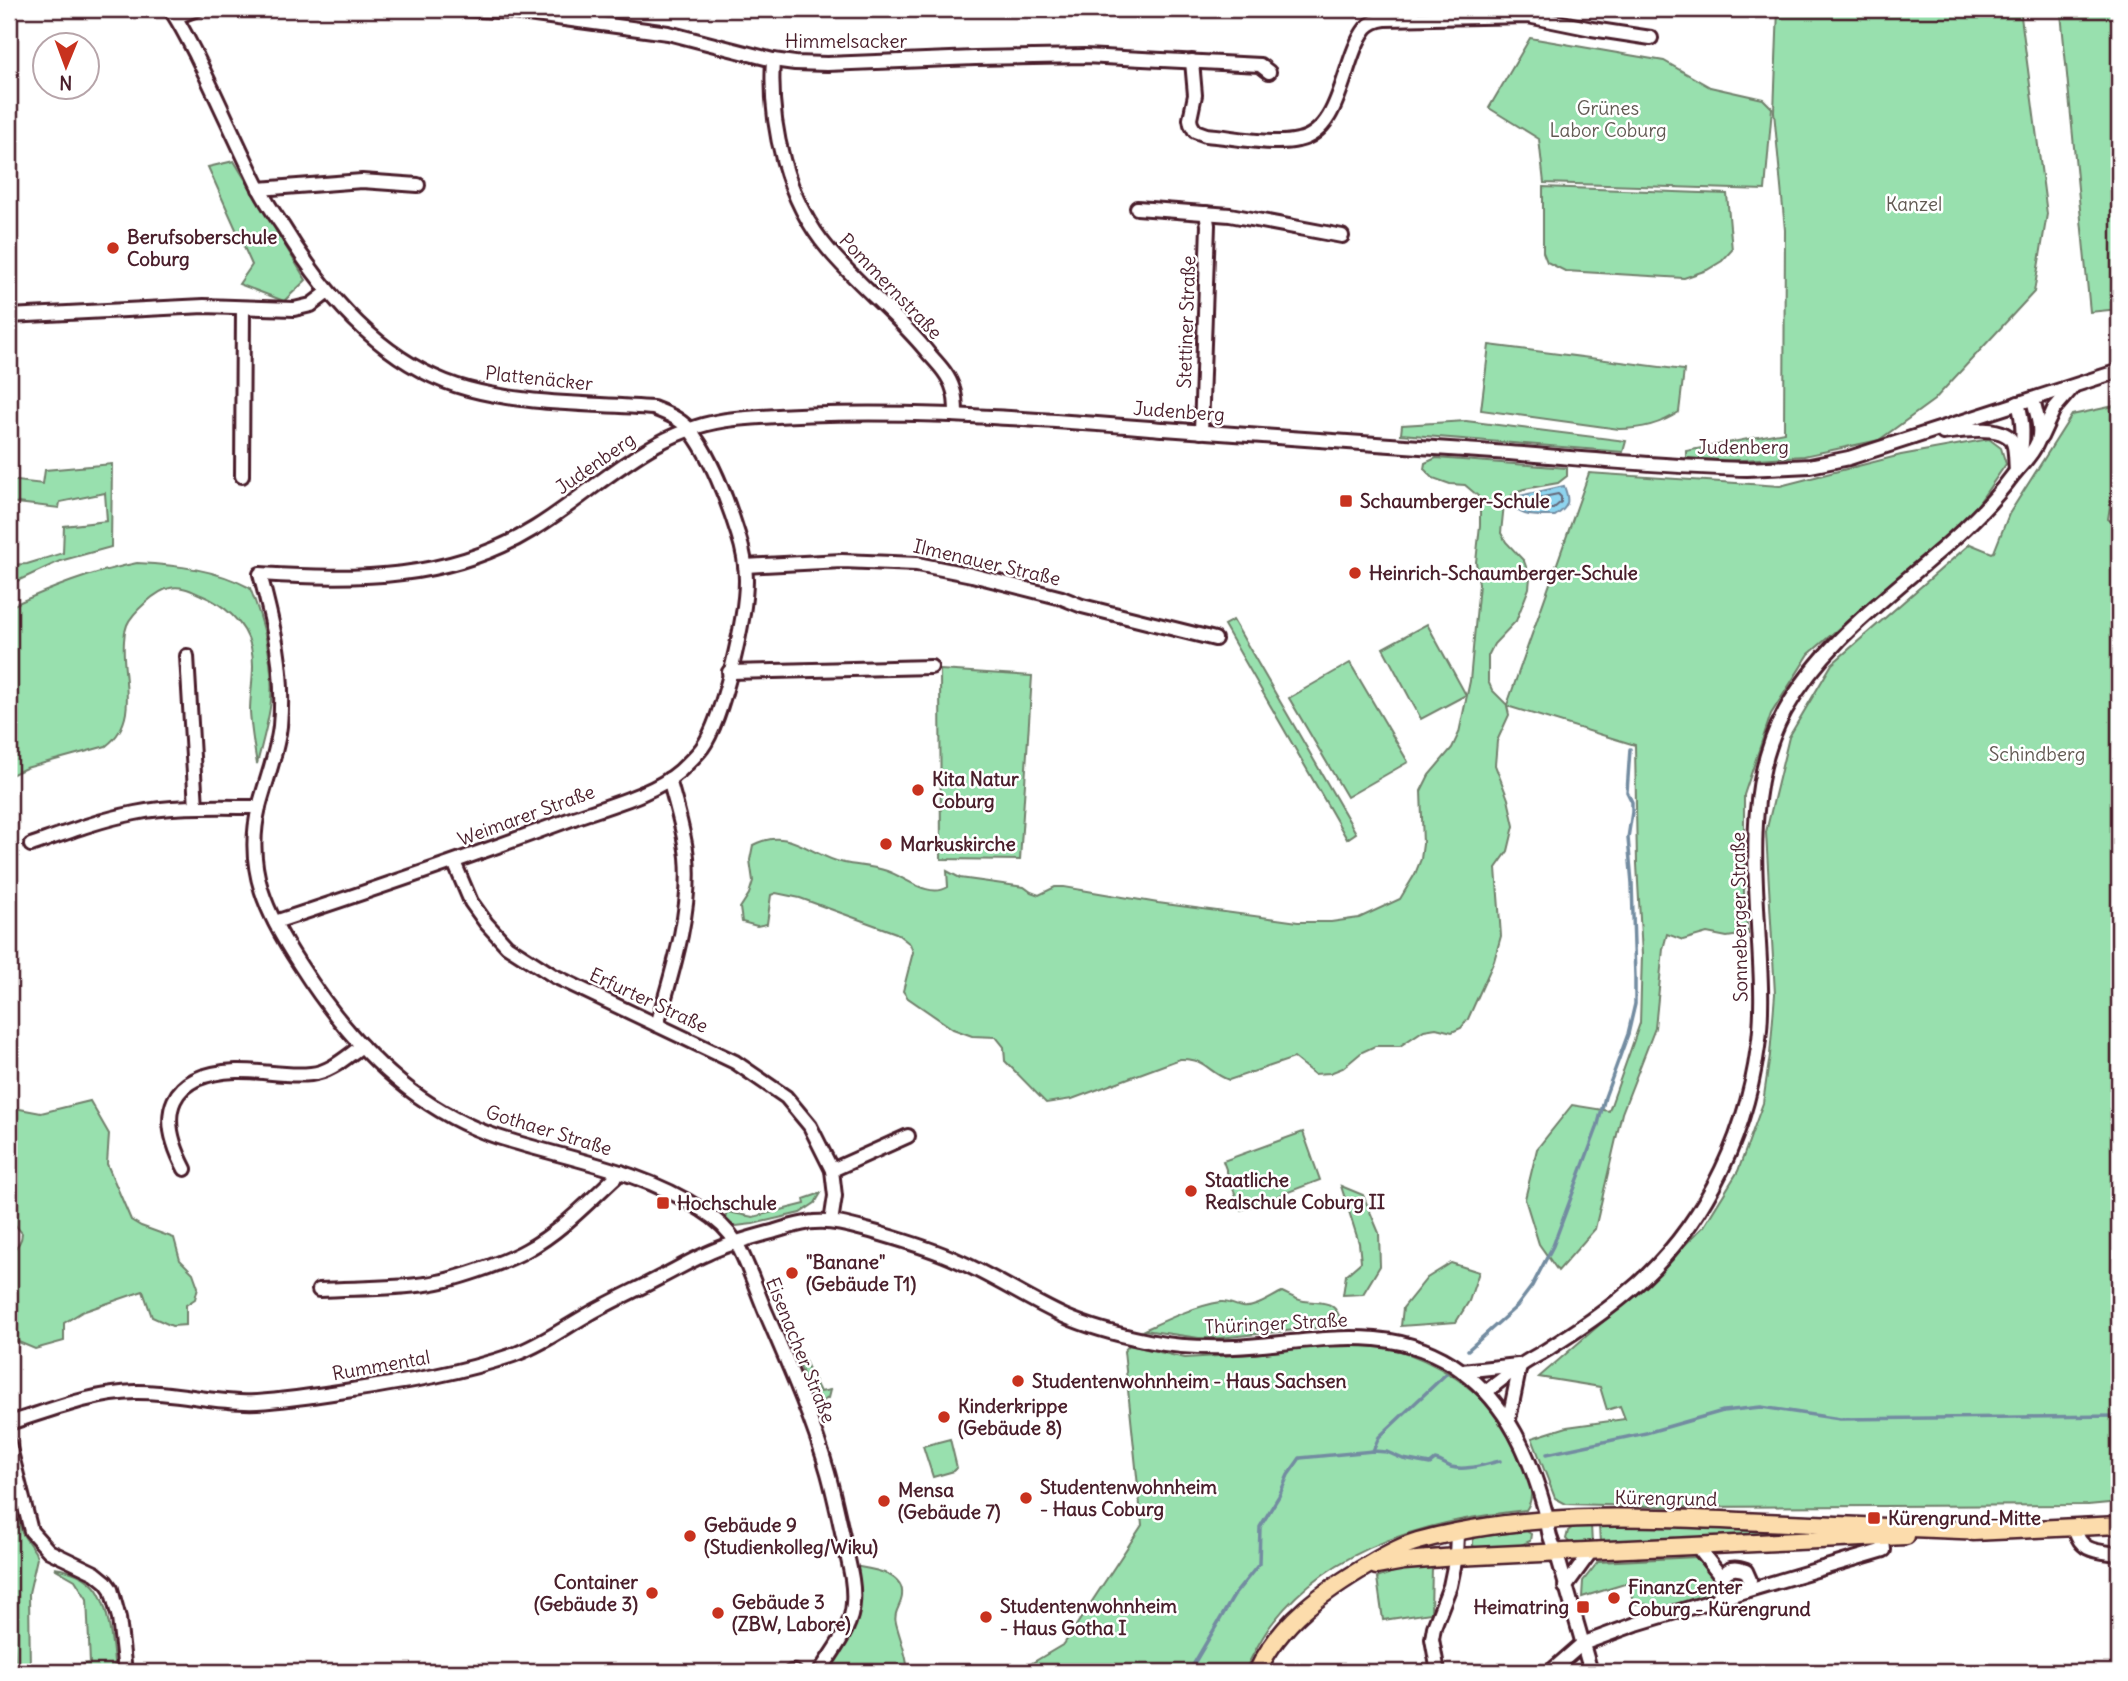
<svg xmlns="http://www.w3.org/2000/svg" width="2128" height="1681" viewBox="0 0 2128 1681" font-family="Delius,sans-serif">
<rect width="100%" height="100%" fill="#fff"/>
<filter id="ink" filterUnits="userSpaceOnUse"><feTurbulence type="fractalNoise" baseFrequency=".0143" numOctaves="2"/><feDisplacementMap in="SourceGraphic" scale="14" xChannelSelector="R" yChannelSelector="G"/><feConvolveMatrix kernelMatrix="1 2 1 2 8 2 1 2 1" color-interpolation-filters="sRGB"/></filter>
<g filter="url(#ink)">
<g fill="#98e0ae" stroke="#71806c" stroke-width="2">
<polygon points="1778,9 2020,9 2047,214 2034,292 1934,400 1879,440 1804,456 1729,461 1686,458 1686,451 1784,432 1785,230 1774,112"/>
<polygon points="2119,12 2119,309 2090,312 2061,13"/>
<polygon points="1530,38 1664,61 1710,87 1763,99 1772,108 1765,190 1544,183 1539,139 1489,108"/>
<polygon points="234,161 306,280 284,301 239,284 252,265 208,167"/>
<polygon points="1543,187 1727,194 1732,250 1722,261 1707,270 1684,278 1565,271 1547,262 1543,252"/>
<path d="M1489 345 1684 370 1679 412C1661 424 1640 429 1619 429L1481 410Z"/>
<polygon points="2119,405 2119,491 2112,493 2108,519 2119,527 2119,1502 2088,1505 1679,1507 1566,1504 1555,1498 1532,1438 1567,1427 1625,1419 1620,1406 1607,1410 1600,1387 1539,1377 1634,1295 1704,1226 1738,1171 1763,1103 1770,1055 1775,994 1766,832 1789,737 1832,664 1970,544 1992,553 1994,552 2009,514 2072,415"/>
<polygon points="1466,421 1626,441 1623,452 1401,434 1402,425"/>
<path d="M1989 439 2001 448 2006 464 1971 514 1809 654 1771 714 1744 795V899L1748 934 1727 937 1707 933 1683 940 1667 934 1663 949 1655 1028 1622 1113 1595 1229 1558 1271 1539 1244 1525 1199 1537 1149 1572 1105 1609 1111 1640 1023 1642 955 1637 864 1635 745 1507 706 1509 715 1497 741 1495 765 1508 799 1514 826 1508 851 1496 868 1501 936 1494 961 1468 1019 1461 1028 1452 1032 1436 1028 1424 1030 1400 1046H1375L1362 1052 1343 1068 1330 1073 1314 1074 1294 1058 1229 1080C1207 1072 1206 1058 1180 1059L1072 1099 1046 1103 1005 1061 1004 1047 996 1037 972 1036 953 1029 908 998 903 991 913 952 910 944 896 933 800 898 776 893 771 895 767 924 757 926 742 922 740 908 749 894 753 881 750 860 753 845C790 826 810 856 844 863 859 866 873 866 887 871 905 877 929 899 948 887L947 871 960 878 1024 887 1031 892 1039 895 1055 887H1064L1158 903 1298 922H1331L1359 918 1400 899 1415 874 1421 859 1423 844 1421 791 1429 775 1452 748 1459 733 1470 681 1479 584 1476 562 1480 525V502L1478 496 1465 485 1450 484 1433 478 1424 469 1425 463 1436 458 1567 468V476L1558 483 1524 489 1515 492 1504 504 1501 533 1506 542 1524 561 1530 578 1529 588 1516 621 1494 644 1488 656V681L1492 690 1507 705 1589 473 1780 486 1901 455Z"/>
<polygon points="112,464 111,547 60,561 9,585 9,565 27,564 63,553 64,526 107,521 105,493 60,502 59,508 9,502 9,480 43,484 45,470"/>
<path d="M137 563C176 565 215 569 250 588 264 623 274 662 271 700 269 721 262 743 257 764 254 747 251 729 250 711 250 690 256 667 251 647 245 622 223 604 201 595 192 591 180 585 170 588 157 590 132 613 127 625 125 630 124 637 124 641 121 678 141 719 106 746L26 768 9 776V607C51 588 91 572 137 563Z"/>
<polygon points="1233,620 1356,833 1347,839 1224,625"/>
<polygon points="1427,624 1466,695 1421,719 1383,648"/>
<polygon points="1350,663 1408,762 1347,797 1289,698"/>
<polygon points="940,670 1032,676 1020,860 941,859"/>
<path d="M90 1101 109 1134 107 1164 131 1220 141 1226 174 1238 180 1260 193 1273 198 1287 195 1299 186 1305V1325L172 1326 152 1317 143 1291 82 1312 64 1323V1341L35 1349 9 1338V1253C17 1248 22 1242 22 1233L9 1218V1107L41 1113Z"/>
<polygon points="1303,1132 1320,1180 1241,1210 1223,1161"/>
<polygon points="1341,1186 1363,1195 1379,1233 1380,1266 1363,1294 1343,1295 1346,1275 1361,1262 1359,1243"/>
<polygon points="821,1193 815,1203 800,1213 753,1224 736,1226 722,1221 728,1212 753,1217 805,1204 804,1199"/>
<polygon points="1451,1263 1479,1272 1469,1301 1456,1322 1401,1326 1403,1308 1427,1278"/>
<path d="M1282 1292C1289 1295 1297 1300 1304 1301 1323 1304 1336 1298 1342 1325L1220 1338H1199L1144 1330C1168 1319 1195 1306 1221 1302 1230 1301 1234 1306 1242 1307 1255 1309 1271 1297 1282 1292Z"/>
<path d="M1371 1344C1416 1351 1468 1378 1496 1416 1507 1431 1514 1447 1521 1464 1528 1479 1537 1494 1526 1510 1433 1520 1334 1544 1274 1621 1261 1637 1253 1655 1244 1672H1017L1064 1644 1142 1525 1124 1351 1129 1345 1185 1358 1253 1354 1327 1345Z"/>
<polygon points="804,1359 820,1392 830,1390 828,1398 819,1403 813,1402 799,1363"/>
<polygon points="950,1439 957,1468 954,1471 933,1477 923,1446"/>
<polygon points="9,1480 22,1533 35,1552 37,1558 29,1593 30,1672 16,1672 9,1584"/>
<polygon points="1591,1524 1592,1545 1570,1543 1566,1539 1568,1531 1573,1527"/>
<polygon points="1622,1524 1839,1531 1838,1534 1600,1543 1599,1525"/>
<polygon points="1526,1531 1531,1534 1530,1541 1519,1546 1478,1548 1473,1546 1473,1540 1476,1537"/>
<polygon points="1697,1557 1710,1568 1717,1583 1710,1597 1650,1614 1646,1604 1634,1604 1628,1583 1582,1597 1583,1581 1598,1562"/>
<path d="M854 1566C870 1569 905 1572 902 1596 901 1606 893 1612 896 1623 900 1639 907 1655 908 1672H831L839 1648 852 1631 858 1614 860 1598Z"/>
<polygon points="1432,1567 1431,1613 1383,1620 1377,1578 1404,1568"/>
<path d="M54 1568C69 1570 83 1574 94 1586 109 1602 113 1650 115 1672H83V1664L90 1663 87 1599 75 1580Z"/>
</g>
<path fill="#8ed4ef" stroke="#738ca1" stroke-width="2" d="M1564 486C1570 501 1569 507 1555 516 1541 516 1509 519 1515 497Z"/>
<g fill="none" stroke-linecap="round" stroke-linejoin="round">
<polygon stroke="#656779" stroke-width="2" points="1558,494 1561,497 1561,502 1553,509 1535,509 1526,505 1529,500"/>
<g stroke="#738ca1" stroke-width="3.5">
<polyline points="1468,1350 1517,1306 1532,1286 1553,1246 1597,1128 1605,1097 1628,1034 1635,1004 1635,977 1632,883 1628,838 1632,812 1632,802 1627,792 1630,749"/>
<polyline points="1373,1451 1379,1437 1446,1374"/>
<polyline points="1547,1454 1646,1433 1723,1411 1761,1407 1840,1419 2119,1416"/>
<path d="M1189 1672 1235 1594 1259 1564 1260 1527 1279 1496 1288 1475 1300 1458 1373 1451 1387 1452 1403 1459 1430 1464 1435 1460C1442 1461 1445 1465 1451 1467 1467 1471 1485 1464 1500 1461"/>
</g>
<g stroke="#4a1f2b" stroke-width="18">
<g id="minor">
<path d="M170 9C180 23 188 40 196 55 217 98 236 141 257 184 264 199 273 212 282 225 325 296 385 367 468 389 528 405 591 403 653 408 666 413 679 418 689 429 710 454 728 502 738 534 743 549 746 564 746 580 746 617 723 719 702 748 696 756 687 764 680 771 654 794 607 806 574 818 475 855 375 889 275 922"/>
<polyline points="463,9 513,12 668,33 773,60 795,63 827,64 975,58 1084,56 1260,65 1269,72"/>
<polyline points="176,17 197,9"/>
<path d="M773 60C769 125 786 200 829 250 860 287 899 316 929 354 938 364 949 375 953 389 956 397 956 406 956 415"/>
<path d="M1192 61 1195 95 1190 119 1191 124 1195 131 1206 135C1232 137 1274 146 1298 140 1343 131 1342 58 1366 28 1371 22 1378 20 1385 19L1528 16 1592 29 1651 38"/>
<polyline points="259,189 362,181 418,185"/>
<polyline points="1137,208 1230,215 1342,236"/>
<polyline points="9,316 204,306 294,309 311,305 328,292"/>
<path d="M2018 403C2024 423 2024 441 2019 461"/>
<polyline points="1201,432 1208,225 1206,213"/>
<path d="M1943 433C1959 431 2005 423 2013 443 2016 451 2015 462 2016 471"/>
<polyline points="2041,437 2054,409 2072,388"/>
<polyline points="242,476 243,308"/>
<polyline points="745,566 842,561 917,564 972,575 1062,598 1082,606 1215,639"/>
<polyline points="187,656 196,807"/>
<polyline points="729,672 931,667"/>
<path d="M31 845C65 833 99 820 135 813 175 805 218 807 259 807"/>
<polyline points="454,862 471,902 486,923 507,946 554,976 735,1062 786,1097 810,1126 832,1170 835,1196 831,1222"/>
<path d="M657 1025C672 973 692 912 687 857 684 830 676 805 669 779"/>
<path d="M185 1169C156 1114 168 1074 236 1071 261 1070 286 1077 311 1074 331 1072 346 1057 362 1046"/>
<polyline points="832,1170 908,1136"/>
<path d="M319 1290C354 1288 391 1289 426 1284 452 1281 504 1263 527 1250 562 1231 591 1199 621 1172"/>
<polyline points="1462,1371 1518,1365"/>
<path d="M1486 1392C1497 1383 1508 1374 1520 1366 1529 1359 1541 1354 1551 1347 1575 1332 1599 1316 1621 1298 1698 1237 1745 1144 1758 1047 1764 1008 1760 965 1758 925 1754 854 1749 776 1785 711 1839 613 1948 563 2013 475 2022 464 2033 454 2038 441 2042 427 2036 413 2033 399"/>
<polyline points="1509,1419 1520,1365"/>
<path d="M9 1423C49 1411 92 1393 135 1392 176 1391 216 1404 257 1402 288 1400 320 1395 352 1390 406 1382 461 1373 513 1355 541 1345 564 1328 589 1314 612 1301 636 1290 659 1278 675 1270 690 1261 706 1254 727 1244 749 1238 772 1232 785 1228 800 1223 814 1222 834 1220 855 1227 874 1232 901 1240 930 1248 956 1260 993 1276 1027 1299 1064 1316 1091 1328 1119 1335 1148 1341 1176 1347 1205 1348 1234 1347 1313 1343 1392 1319 1462 1371 1508 1405 1530 1456 1545 1510 1549 1527 1547 1534 1556 1551L1591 1672"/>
<polyline points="9,1444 31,1531 49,1551 95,1573 106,1582 111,1589 119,1618 125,1672"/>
<path d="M2075 1528C2080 1553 2098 1551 2119 1554"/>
<polyline points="1696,1545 1722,1578"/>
<polyline points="1565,1587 1592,1550"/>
<polyline points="1745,1591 1884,1550 1882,1531"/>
<polyline points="791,1672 795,1672"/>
<path d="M820 1672C832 1651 852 1629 853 1603 855 1583 848 1561 844 1541 839 1518 834 1495 828 1473 813 1420 789 1366 767 1315 757 1292 749 1266 737 1244 729 1231 715 1218 702 1210 640 1169 566 1159 498 1137 412 1109 347 1039 300 965 267 915 244 869 259 807 266 780 277 754 280 726 285 670 274 627 260 574 357 580 450 581 535 528 601 487 653 427 735 419 878 406 1022 418 1164 429 1279 438 1394 445 1509 453 1588 459 1668 467 1747 469L1810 466 1849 458 2119 371"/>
<polyline points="1438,1672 1432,1639 1434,1627 1450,1586 1456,1557 1457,1533"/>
<path d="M1550 1672 1582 1644 1636 1624 1719 1599C1721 1580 1722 1562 1746 1571L1750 1580 1745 1591 1719 1599"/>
</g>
</g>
<g stroke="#4a1f2b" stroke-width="21">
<g id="major">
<polyline points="1973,1532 2119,1525"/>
<polyline points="1376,1566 1404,1561 1456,1557 1906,1536"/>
<path d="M1257 1672C1280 1622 1324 1591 1370 1564 1385 1555 1401 1546 1418 1541 1522 1512 1633 1516 1740 1521 1821 1524 1902 1527 1984 1531"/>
</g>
</g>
<use href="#minor" stroke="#fff" stroke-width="12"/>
<use href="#major" stroke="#fcdcac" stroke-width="16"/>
</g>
</g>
<g fill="#c8321e" stroke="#fff" stroke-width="2.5">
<circle cx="113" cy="248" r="7"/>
<rect x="1339" y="494" width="14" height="14" rx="3.5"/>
<circle cx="1355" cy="573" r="7"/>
<circle cx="918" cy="790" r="7"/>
<circle cx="886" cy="844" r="7"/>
<circle cx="1191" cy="1191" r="7"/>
<rect x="656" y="1196" width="14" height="14" rx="3.5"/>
<circle cx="792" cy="1273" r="7"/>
<circle cx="1018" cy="1381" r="7"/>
<circle cx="944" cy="1417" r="7"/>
<circle cx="1026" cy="1498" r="7"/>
<circle cx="884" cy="1501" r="7"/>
<rect x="1867" y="1511" width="14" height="14" rx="3.5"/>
<circle cx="690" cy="1536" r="7"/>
<circle cx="652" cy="1593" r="7"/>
<circle cx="1614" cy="1598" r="7"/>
<rect x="1576" y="1600" width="14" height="14" rx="3.5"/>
<circle cx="718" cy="1613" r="7"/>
<circle cx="986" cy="1617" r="7"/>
</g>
<g text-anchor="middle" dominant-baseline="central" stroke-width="5" stroke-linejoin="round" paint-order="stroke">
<g font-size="19" fill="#4a1f2b" stroke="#fff">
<text x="846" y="41">Himmelsacker</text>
<text transform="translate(891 286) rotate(46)">Pommernstraße</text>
<text transform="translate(1186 322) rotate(-88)">Stettiner Straße</text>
<text transform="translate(539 378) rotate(6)">Plattenäcker</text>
<text transform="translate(1179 411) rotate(4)">Judenberg</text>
<text x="1743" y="447">Judenberg</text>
<text transform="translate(595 463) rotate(-35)">Judenberg</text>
<text transform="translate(987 562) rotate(13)">Ilmenauer Straße</text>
<text transform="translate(526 815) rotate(-20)">Weimarer Straße</text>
<text transform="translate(1739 917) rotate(-91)">Sonneberger Straße</text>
<text transform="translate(649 1000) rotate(25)">Erfurter Straße</text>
<text transform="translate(549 1130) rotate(17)">Gothaer Straße</text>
<text transform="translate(1276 1323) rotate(-3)">Thüringer Straße</text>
<text transform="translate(801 1350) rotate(68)">Eisenacher Straße</text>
<text transform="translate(381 1365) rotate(-10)">Rummental</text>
<text transform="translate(1666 1498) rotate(1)">Kürengrund</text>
</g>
<g font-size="19" fill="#615952" stroke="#fff">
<text x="1608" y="108">Grünes<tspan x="1608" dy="22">Labor Coburg</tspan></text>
<text x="1914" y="204">Kanzel</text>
<text x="2037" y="754">Schindberg</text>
</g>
<g font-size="19" font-weight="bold" fill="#4a1f2b" stroke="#fff" text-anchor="start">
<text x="127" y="237">Berufsoberschule<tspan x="127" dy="22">Coburg</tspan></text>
<text x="1360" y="501">Schaumberger-Schule</text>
<text x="1369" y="573">Heinrich-Schaumberger-Schule</text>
<text x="932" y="779">Kita Natur<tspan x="932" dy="22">Coburg</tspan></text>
<text x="900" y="844">Markuskirche</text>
<text x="1205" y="1180">Staatliche<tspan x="1205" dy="22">Realschule Coburg II</tspan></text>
<text x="677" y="1203">Hochschule</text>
<text x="806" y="1262">"Banane"<tspan x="806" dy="22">(Gebäude T1)</tspan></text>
<text x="1032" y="1381">Studentenwohnheim - Haus Sachsen</text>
<text x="958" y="1406">Kinderkrippe<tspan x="958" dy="22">(Gebäude 8)</tspan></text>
<text x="1040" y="1487">Studentenwohnheim<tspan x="1040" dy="22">- Haus Coburg</tspan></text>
<text x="898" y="1490">Mensa<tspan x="898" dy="22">(Gebäude 7)</tspan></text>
<text x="1888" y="1518">Kürengrund-Mitte</text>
<text x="704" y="1525">Gebäude 9<tspan x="704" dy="22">(Studienkolleg/Wiku)</tspan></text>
<text x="638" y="1582" text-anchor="end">Container<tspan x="638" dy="22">(Gebäude 3)</tspan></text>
<text x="1628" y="1587">FinanzCenter<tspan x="1628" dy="22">Coburg - Kürengrund</tspan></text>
<text x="732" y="1602">Gebäude 3<tspan x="732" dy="22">(ZBW, Labore)</tspan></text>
<text x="1000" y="1606">Studentenwohnheim<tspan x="1000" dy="22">- Haus Gotha I</tspan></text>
<text x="1569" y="1607" text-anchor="end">Heimatring</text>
</g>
</g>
<rect width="2128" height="1681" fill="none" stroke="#fff" stroke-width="35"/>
<rect x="18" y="18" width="2093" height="1646" fill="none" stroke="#4a1f2b" stroke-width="2.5" filter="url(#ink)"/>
<g transform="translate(66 66) rotate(181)"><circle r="33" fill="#ffffff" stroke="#b7a5aa" stroke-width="2"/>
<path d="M0-5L12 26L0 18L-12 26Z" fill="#c8321e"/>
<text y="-10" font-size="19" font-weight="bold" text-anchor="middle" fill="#4a1f2b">N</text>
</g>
</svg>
